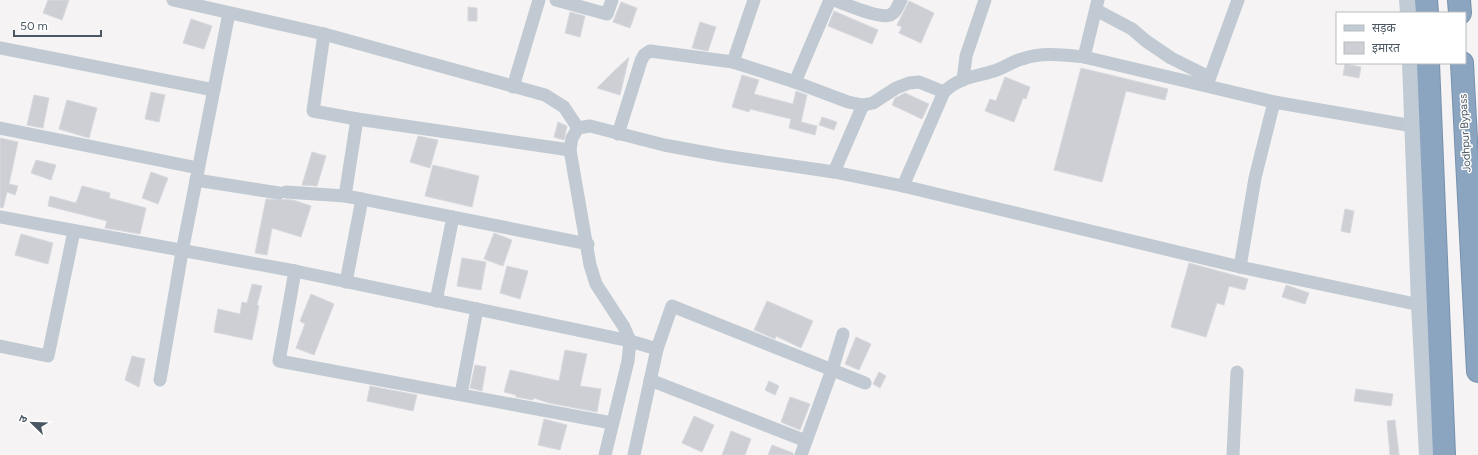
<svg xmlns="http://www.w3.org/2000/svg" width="1478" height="455" viewBox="0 0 1478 455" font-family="Figtree,'Noto Sans Devanagari',sans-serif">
<rect width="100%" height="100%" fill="#f5f3f3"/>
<g fill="#cdcfd5" stroke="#d7d9de">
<polygon points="48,0 69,0 62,20 43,13"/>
<polygon points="909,1 934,13 921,43 899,33 902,27 897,25"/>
<polygon points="621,2 637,8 630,28 613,22"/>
<polygon points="468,7 477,8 477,21 468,21"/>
<polygon points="834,11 878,30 872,44 828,26"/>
<polygon points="570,12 585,16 580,37 565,33"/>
<polygon points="191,19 212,26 204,49 183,43"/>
<polygon points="700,22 716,27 708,51 692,48"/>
<polygon points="629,57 620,95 597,88 610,75"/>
<polygon points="1345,64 1361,67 1359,78 1343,75"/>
<polygon points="1081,68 1168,89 1165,100 1126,91 1102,182 1054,170"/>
<polygon points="742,75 759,80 754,94 793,104 796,91 807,95 801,122 817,126 815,135 789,128 791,119 750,109 749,112 732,107"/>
<polygon points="1005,77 1030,87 1026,99 1023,98 1014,122 985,111 990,99 996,101"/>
<polygon points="151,92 165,95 159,122 145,119"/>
<polygon points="905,93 929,104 922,119 892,105 895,98"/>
<polygon points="34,95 49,98 43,128 27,125"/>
<polygon points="67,100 97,108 89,138 59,129"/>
<polygon points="822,117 837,122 834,130 819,125"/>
<polygon points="558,122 567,126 564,140 554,137"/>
<polygon points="418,136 438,140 430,168 410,162"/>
<polygon points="0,138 18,142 9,184 18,186 15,195 7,192 3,208 0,207"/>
<polygon points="312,152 326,156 317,186 302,185"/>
<polygon points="36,160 56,165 51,180 31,173"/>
<polygon points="433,165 479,176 472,207 425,196"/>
<polygon points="151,172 168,178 158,204 142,198"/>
<polygon points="82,186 110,193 109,198 146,208 140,234 105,228 107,221 48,206 50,196 76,203"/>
<polygon points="266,199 293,200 311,206 301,237 272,228 267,255 255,253"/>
<polygon points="1345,209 1354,211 1350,233 1341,231"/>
<polygon points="494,233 512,240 503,266 484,259"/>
<polygon points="21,234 53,243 48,264 15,255"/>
<polygon points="462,258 486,262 481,290 457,286"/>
<polygon points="1189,263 1248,279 1245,290 1229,286 1224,305 1217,303 1206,337 1171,327"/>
<polygon points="507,266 528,271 520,299 500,293"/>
<polygon points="252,284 262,286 257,305 259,306 252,340 214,332 218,309 240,314 242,302 247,303"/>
<polygon points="1286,285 1309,293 1305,304 1282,297"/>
<polygon points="311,294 334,304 314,355 296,348 305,324 300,321"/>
<polygon points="767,301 813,321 801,348 776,336 775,339 754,330"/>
<polygon points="856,337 871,344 859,370 845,364"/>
<polygon points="565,350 587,354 580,386 601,389 597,412 549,403 534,398 533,400 516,397 516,395 504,392 510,370 559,381"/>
<polygon points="132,356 145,359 139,387 125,380"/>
<polygon points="475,365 486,367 482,391 470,388"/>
<polygon points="879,372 886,376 880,388 873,384"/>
<polygon points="769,381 779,386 775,395 765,390"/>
<polygon points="370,386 417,395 413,411 367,401"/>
<polygon points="1356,389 1393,394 1391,406 1354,401"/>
<polygon points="790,397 810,404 800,430 781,422"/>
<polygon points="694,416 714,425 702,452 682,443"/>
<polygon points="544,419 567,425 560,450 538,445"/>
<polygon points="1395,420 1399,455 1390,455 1387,421"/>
<polygon points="731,431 751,439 745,455 722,455"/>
<polygon points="772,445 793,453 793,455 768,455"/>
</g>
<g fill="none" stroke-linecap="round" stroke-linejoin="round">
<g stroke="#7690ad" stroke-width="24">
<g id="highway">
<polyline points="1426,0 1427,13"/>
<polyline points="1459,0 1460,13"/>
<polyline points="1428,63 1444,455"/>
<polyline points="1462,63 1478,371"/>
</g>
</g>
<g stroke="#c1cad2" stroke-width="13">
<polyline points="173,0 324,34 545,95 564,107 578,128"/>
<polyline points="556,0 607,14 612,0"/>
<path d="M834 0C846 4 878 19 890 15 896 13 898 5 901 0"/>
<polyline points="1096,10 1132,29 1146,41 1171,58 1209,77"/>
<polyline points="324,34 313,111 357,119 345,196"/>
<polyline points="0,48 214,90"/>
<polyline points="1084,57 1098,0"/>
<polyline points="733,62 754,0"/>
<polyline points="963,80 966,56 985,0"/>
<polyline points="795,82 830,0"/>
<polyline points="1207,85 1238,0"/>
<polyline points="513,87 539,0"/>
<polyline points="357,119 570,150"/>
<polyline points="0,128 198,168"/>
<polyline points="618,134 641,61 644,55 650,51 733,62 795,82 848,102 863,105 873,103 896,88 909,83 919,82 944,92"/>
<polyline points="834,172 863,105"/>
<polyline points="196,180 279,193"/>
<path d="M903 186 944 92C959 77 975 77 994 71 1004 68 1013 61 1022 59 1043 52 1063 55 1084 57L1274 102 1413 126"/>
<polyline points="286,192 345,196 362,199 346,282"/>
<polyline points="362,199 588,244"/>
<polyline points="0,217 295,271 630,341 657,349 672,306 865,383"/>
<polyline points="1240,267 1255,178 1274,102"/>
<polyline points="295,271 279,361 612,423"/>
<polyline points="436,301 453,217"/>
<polyline points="0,346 48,356 74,231"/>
<polyline points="160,380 182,252 229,13"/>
<polyline points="650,380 806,441"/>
<polyline points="461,394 477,309"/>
<polyline points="605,455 628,361 630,341 624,327 596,284 590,265 570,150 572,138 578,128 590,126 664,145 724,156 834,172 903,186 1240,267 1420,305"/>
<polyline points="634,455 657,349"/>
<polyline points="801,455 832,370 843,334"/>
<polyline points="1233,455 1237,372"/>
</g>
<g stroke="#c1cbd6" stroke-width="18">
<polyline points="1408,0 1409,13"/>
<polyline points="1411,63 1420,305 1428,455"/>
</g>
<use href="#highway" stroke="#8ba5c1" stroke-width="22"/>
</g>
<g text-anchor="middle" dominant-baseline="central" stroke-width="3" stroke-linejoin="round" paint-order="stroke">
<g font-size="11" fill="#4a5661" stroke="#fff">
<text transform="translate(1465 133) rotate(-93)">Jodhpur Bypass</text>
</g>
</g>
<rect x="1336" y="12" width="130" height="52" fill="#ffffff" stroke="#b7bbc0"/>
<rect x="1344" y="25" width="20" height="6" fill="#c1cbd6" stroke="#b7bbc0"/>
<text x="1372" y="32" font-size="12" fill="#4a5661">सड़क</text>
<rect x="1344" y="42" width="20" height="12" fill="#cdcfd5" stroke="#b7bbc0"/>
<text x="1372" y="52" font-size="12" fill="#4a5661">इमारत</text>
<g transform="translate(32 423) rotate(293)" stroke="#ffffff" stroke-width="3" paint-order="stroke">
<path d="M0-3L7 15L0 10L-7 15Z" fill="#4a5661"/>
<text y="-6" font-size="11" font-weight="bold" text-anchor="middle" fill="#4a5661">उ</text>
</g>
<path d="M14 30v6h87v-6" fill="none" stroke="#4a5661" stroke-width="2"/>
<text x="20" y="30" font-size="12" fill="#4a5661" stroke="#ffffff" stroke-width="3" paint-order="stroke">50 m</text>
</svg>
